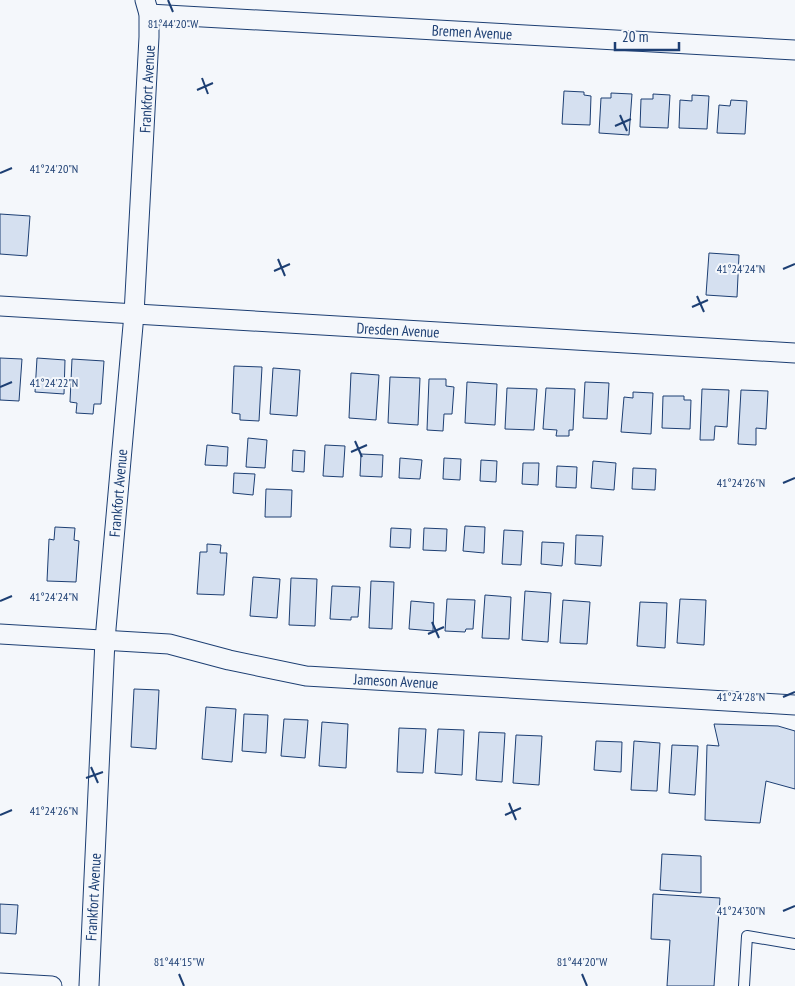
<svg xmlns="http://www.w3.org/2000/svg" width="795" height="986" viewBox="0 0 795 986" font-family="'PT Sans Narrow',sans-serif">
<rect width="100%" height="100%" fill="#f4f7fb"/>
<g fill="#d5e0f0" stroke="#1d3f73">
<polygon points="564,91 584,92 584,95 591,96 590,125 562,124"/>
<polygon points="611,93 632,94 629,135 599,133 601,98 611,98"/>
<polygon points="653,94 670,95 668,128 640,127 641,99 653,99"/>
<polygon points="692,95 709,96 707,129 679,128 680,100 692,101"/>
<polygon points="731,100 747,101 745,134 717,133 719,105 730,106"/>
<polygon points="0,214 30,216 27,256 0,254"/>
<polygon points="709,253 739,255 737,297 706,295"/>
<polygon points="0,358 22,359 19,401 0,400"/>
<polygon points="37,358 65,360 64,394 35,392"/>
<polygon points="72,359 104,361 101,404 94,404 93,414 76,413 77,403 70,402"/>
<polygon points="234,366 262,367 259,421 240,420 240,414 232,413"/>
<polygon points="273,368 300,370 297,416 270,414"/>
<polygon points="351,373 379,375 376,420 349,418"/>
<polygon points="390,377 420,378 418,425 388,423"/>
<polygon points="429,379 446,379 446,386 454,387 452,414 444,414 443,431 427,430"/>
<polygon points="467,382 497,384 495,425 465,423"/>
<polygon points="585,382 609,383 607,419 583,418"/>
<polygon points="507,388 537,389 534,430 505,429"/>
<polygon points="546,388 575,389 573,430 569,430 569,436 556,436 557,430 543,429"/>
<polygon points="702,389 729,390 727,427 715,426 714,440 700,440"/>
<polygon points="741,390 768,391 766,429 756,428 756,445 738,444"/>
<polygon points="633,392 653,393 651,434 621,432 624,397 633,398"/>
<polygon points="663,396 684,396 684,400 691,400 690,429 662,428"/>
<polygon points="248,438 267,440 265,468 246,467"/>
<polygon points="207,445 228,447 227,466 205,465"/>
<polygon points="325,445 345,446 343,477 323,476"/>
<polygon points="293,450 305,451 304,472 292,471"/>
<polygon points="361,454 383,455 382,477 360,476"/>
<polygon points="400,458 422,460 420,479 399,478"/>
<polygon points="444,458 461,459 460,480 443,479"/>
<polygon points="481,460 497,461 496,482 480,481"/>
<polygon points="593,461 616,463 614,490 591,488"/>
<polygon points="523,463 539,463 538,485 522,484"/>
<polygon points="557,466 577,467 576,488 556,487"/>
<polygon points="633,468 656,469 655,490 632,489"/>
<polygon points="234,473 255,474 253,495 233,493"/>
<polygon points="266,489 292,490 291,517 265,517"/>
<polygon points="465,526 485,527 484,553 463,551"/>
<polygon points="55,527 75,528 74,540 79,541 76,582 47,581 49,539 54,540"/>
<polygon points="391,528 411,529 410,548 390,547"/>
<polygon points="424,528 447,529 446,551 423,550"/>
<polygon points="504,530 523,531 521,565 502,564"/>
<polygon points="576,535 603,536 601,566 575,564"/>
<polygon points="542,542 564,543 562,566 541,564"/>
<polygon points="207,544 221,545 220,553 227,553 224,595 197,594 200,552 207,552"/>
<polygon points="253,577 280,579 277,618 250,616"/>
<polygon points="291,578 317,579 315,626 289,625"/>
<polygon points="371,581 394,582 392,629 369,628"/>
<polygon points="332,586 360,587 358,617 351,617 351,620 330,619"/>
<polygon points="525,591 551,593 548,642 522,640"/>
<polygon points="485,595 511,597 509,639 482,638"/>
<polygon points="447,599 475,600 473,629 466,629 465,632 445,631"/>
<polygon points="680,599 706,600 704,645 677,643"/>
<polygon points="563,600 590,602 587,644 560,643"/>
<polygon points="411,601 434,603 433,631 409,629"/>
<polygon points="640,602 667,603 665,648 637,646"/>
<polygon points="134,689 159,690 156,749 131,747"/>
<polygon points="206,707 236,709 232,762 202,759"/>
<polygon points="244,714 268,715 266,753 242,751"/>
<polygon points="284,719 308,720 305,758 281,756"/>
<polygon points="322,722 348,724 346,768 319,766"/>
<polygon points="714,724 778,726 795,731 795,789 766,781 760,823 705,820 707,745 719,746"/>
<polygon points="399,728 426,729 423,773 397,772"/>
<polygon points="438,729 464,730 462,775 435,773"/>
<polygon points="479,732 505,733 502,782 476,780"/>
<polygon points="516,735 542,736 539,785 513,783"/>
<polygon points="596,741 622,742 621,772 594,770"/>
<polygon points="634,741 660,743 657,791 631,790"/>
<polygon points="672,745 698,746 695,795 669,793"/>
<polygon points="662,854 701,856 701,893 660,890"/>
<polygon points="653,894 720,898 714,986 667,986 670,940 651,939"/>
<polygon points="0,904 18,905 16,934 0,933"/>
</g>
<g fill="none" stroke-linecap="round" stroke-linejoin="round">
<g stroke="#1d3f73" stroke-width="12">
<polyline id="service" points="744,986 747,936 795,944"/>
</g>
<g stroke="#1d3f73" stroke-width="21">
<g id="minor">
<polyline points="149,14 795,50"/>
<polyline points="0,306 795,353"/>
<polyline points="0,634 169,644 229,660 306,676 795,705"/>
<polyline points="0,983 52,986"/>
<polyline points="89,986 105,640 134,314 149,37 149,14 145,0"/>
</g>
</g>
<use href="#service" stroke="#f4f7fb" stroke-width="10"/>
<use href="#minor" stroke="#f4f7fb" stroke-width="19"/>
</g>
<path fill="none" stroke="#1d3f73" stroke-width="2" d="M168 0 173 12M202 78 208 94M197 90 213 83M620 115 627 131M615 126 631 119M0 173 12 168M278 259 285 276M783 269 795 264M274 271 290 264M697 296 704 312M692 307 708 300M0 387 12 382M355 441 362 457M351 452 367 445M783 483 795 478M0 601 12 596M432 622 439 638M428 634 444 627M783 697 795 692M91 767 98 783M86 778 103 772M509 803 516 820M0 815 12 810M505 815 521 808M783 911 795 906M179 974 184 986M582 974 587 986"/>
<g text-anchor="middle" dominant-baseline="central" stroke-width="4" stroke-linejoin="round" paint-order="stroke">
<g font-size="15" fill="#1d3f73" stroke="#f4f7fb">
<text transform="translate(472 32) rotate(3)">Bremen Avenue</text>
<text transform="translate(147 89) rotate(-87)">Frankfort Avenue</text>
<text transform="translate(398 330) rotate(3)">Dresden Avenue</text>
<text transform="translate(118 493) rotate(-85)">Frankfort Avenue</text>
<text transform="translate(396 681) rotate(3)">Jameson Avenue</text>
<text transform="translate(93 897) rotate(-87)">Frankfort Avenue</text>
</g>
</g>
<g font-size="12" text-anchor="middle" fill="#1d3f73" stroke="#f4f7fb" stroke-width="4" stroke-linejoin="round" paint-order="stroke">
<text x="173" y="28">81°44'20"W</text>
<text x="54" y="173">41°24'20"N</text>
<text x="741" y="273">41°24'24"N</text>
<text x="54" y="387">41°24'22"N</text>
<text x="741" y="487">41°24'26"N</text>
<text x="54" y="601">41°24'24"N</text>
<text x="741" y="701">41°24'28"N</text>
<text x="54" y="815">41°24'26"N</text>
<text x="741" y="915">41°24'30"N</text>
<text x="179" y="966">81°44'15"W</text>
<text x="582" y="966">81°44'20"W</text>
</g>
<path d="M615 42v8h64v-8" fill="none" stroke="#1d3f73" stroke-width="2.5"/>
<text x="622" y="42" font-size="15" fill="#1d3f73" stroke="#f4f7fb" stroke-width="4" paint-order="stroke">20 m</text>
</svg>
